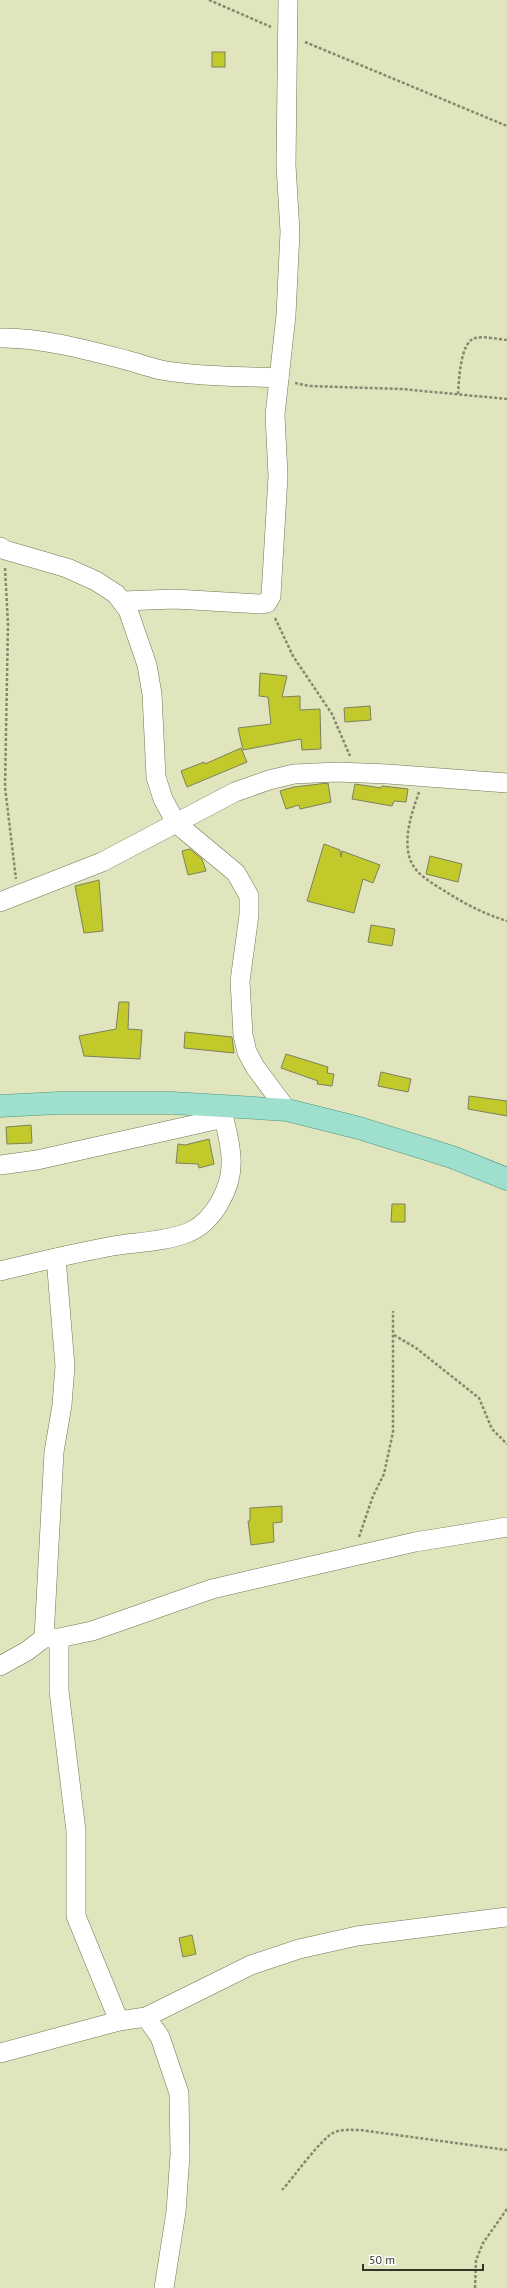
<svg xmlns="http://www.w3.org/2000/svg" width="507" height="2288" viewBox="0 0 507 2288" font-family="'PT Sans',sans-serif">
<rect width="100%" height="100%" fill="#e0e5be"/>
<g fill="#c2c92b" stroke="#7d815e">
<rect x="212" y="52" width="13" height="15"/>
<polygon points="260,673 287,676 282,697 300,696 300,710 320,709 321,749 302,750 301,739 243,750 238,728 271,724 268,697 259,696"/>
<polygon points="370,706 371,720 345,722 344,708"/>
<polygon points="241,748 247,762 187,787 181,771 204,762 205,764"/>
<polygon points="328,783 331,802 300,809 299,805 286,809 280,791 294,787"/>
<polygon points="355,784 381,788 382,786 408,789 406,802 394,801 392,806 352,799"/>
<polygon points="324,844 340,850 341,857 342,851 380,865 373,883 363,879 354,913 307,901"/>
<polygon points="190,849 202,859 206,871 188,875 182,851"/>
<polygon points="430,856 462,864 458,882 426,874"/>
<polygon points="99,880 103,931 84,933 75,886"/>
<polygon points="371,925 395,929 392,946 368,942"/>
<polygon points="119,1002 129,1002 128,1029 142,1030 140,1059 84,1056 79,1036 116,1029"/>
<polygon points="185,1032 232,1037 234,1053 184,1048"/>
<polygon points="286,1054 328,1067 327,1073 334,1074 332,1086 317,1084 318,1081 281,1068"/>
<polygon points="381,1072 411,1079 408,1092 378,1086"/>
<polygon points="469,1096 507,1101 507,1116 468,1109"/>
<polygon points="31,1125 32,1143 7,1144 6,1127"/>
<polygon points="209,1139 214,1164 199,1168 198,1164 176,1163 178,1144 185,1145"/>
<polygon points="392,1204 405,1204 405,1222 391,1222"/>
<polygon points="282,1506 282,1522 273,1523 274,1542 251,1545 248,1521 250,1521 250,1508"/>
<polygon points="192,1935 196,1954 183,1957 179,1938"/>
</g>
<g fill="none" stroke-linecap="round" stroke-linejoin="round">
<g stroke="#737653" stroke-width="20">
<g id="minor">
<path d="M0 338C39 337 87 350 126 360 137 363 149 367 161 370 200 377 240 376 279 378"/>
<polyline points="0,547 5,550 67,568 96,581 116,594 128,610 147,665 152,694 156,777 163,799 176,823 236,873 249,896 249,915 240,981 243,1035 247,1052 255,1067 287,1110"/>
<polyline points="123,601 175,599 260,604 267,603 271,596 278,476 275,415 286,315 290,232 286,165 288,0"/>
<polyline points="0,902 102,862 235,792 269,780 294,774 337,772 388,774 507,783"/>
<polyline points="0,1165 37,1160 224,1118"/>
<path d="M0 1271C37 1262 75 1253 113 1246 137 1242 163 1242 187 1233 213 1223 233 1187 231 1159 231 1141 224 1123 221 1105"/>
<polyline points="44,1638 54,1452 62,1405 65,1366 56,1258"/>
<polyline points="59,1638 59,1691 76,1831 76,1916 119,2021"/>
<polyline points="0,1666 27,1651 44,1638 59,1638 92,1631 212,1589 415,1542 507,1527"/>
<polyline points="146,2017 160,2037 179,2093 180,2155 176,2212 164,2288"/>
<polyline points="0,2053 119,2021 146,2017 251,1965 299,1949 357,1936 507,1917"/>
</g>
</g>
<g stroke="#4f967d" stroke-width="23">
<polyline id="major" points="0,1106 58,1103 173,1103 287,1110 359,1128 452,1157 507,1179"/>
</g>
<g stroke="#85886e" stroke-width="2.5" stroke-dasharray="3 2" stroke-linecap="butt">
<polyline points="209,0 271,27"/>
<polyline points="305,42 507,126"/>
<polyline points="295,383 309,386 402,389 507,399"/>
<path d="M458 394C459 381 460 342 475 338 484 336 498 339 507 340"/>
<polyline points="5,568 8,624 5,787 16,879"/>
<polyline points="275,618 293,656 332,714 350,756"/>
<path d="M419 792C411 815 398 851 418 872 427 881 440 888 451 895 469 906 487 915 507 921"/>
<polyline points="394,1335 416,1348 479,1398 492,1429 507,1444"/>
<polyline points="359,1537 373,1496 384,1474 393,1432 393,1311"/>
<path d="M282 2190C293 2178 322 2137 335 2132 343 2129 351 2130 360 2130L507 2150"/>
<polyline points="475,2288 476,2260 483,2243 507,2209"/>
</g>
<use href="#minor" stroke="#fff" stroke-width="19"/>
<use href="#major" stroke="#9fdfcd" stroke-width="22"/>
</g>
<path d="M363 2264v6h120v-6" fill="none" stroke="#323425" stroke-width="2"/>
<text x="369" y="2264" font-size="12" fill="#323425" stroke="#ffffff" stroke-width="3" paint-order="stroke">50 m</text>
</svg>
